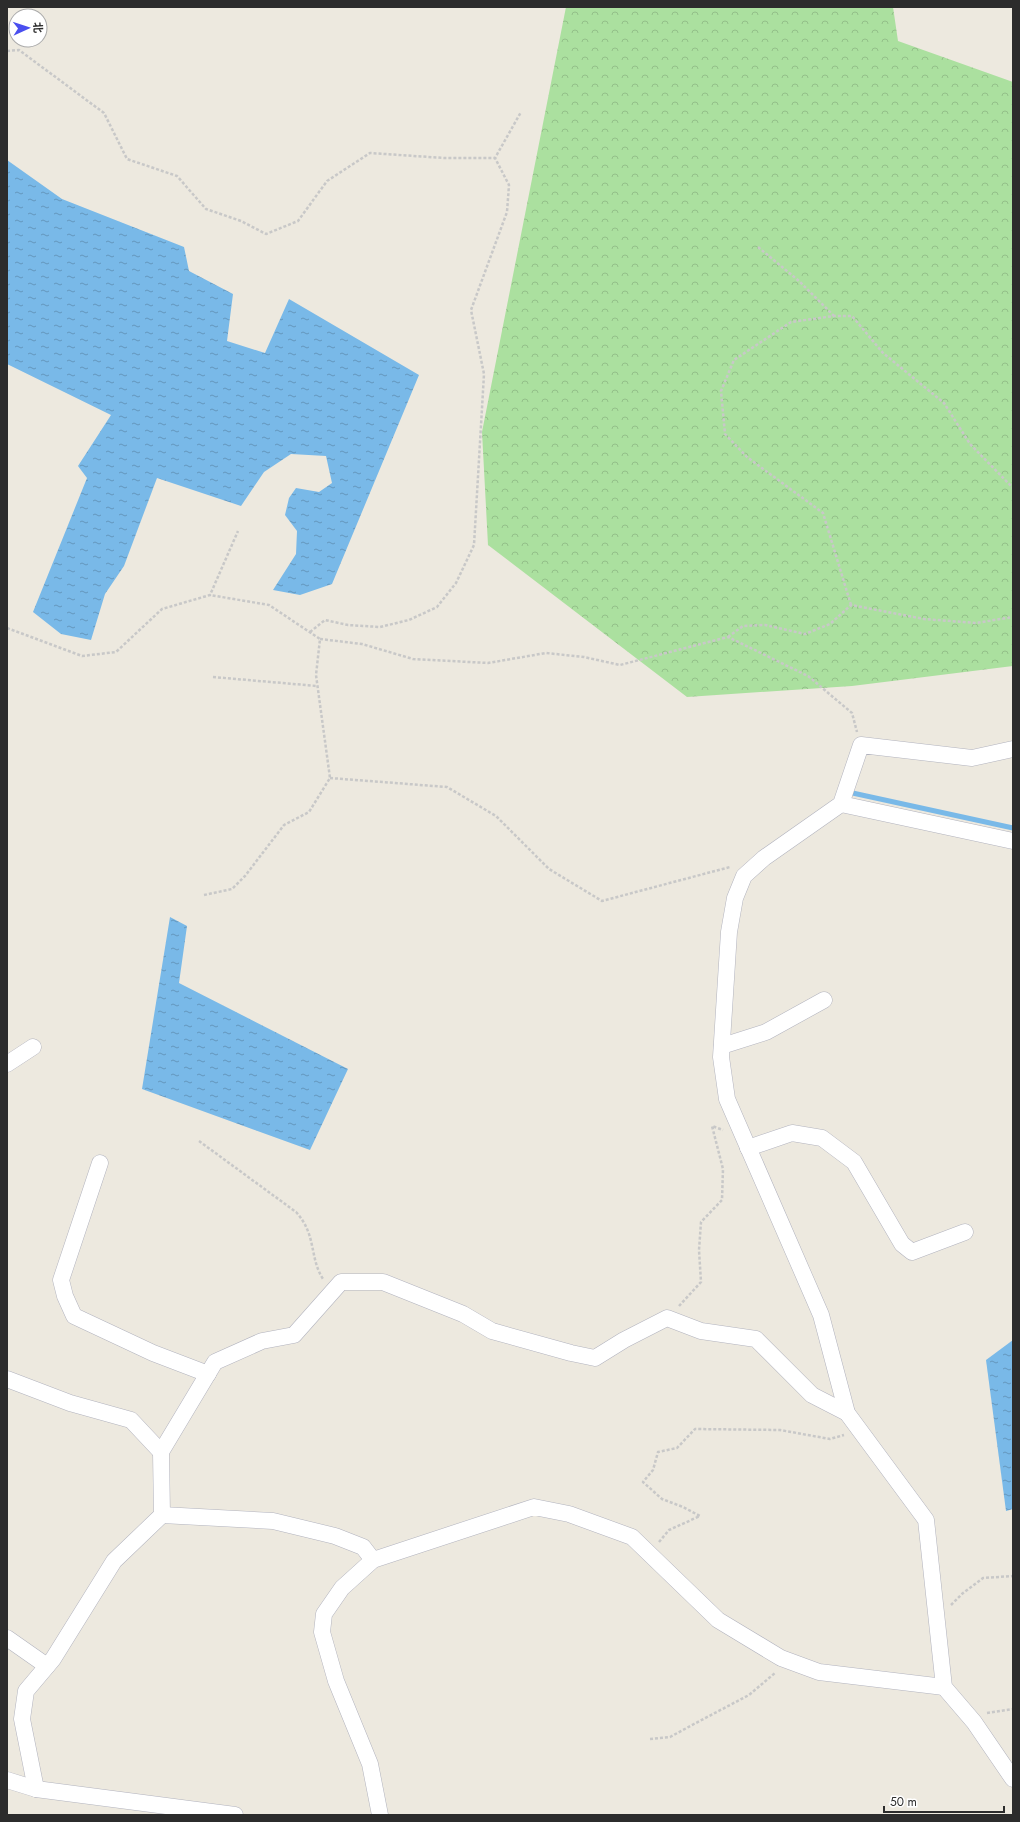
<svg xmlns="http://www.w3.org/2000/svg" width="1020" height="1822" viewBox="0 0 1020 1822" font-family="Jost,'Noto Sans SC',sans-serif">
<defs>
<pattern id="forest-crowns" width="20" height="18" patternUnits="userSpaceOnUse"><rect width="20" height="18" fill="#abe09f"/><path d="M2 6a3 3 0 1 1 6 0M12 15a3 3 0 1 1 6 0" fill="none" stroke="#93c089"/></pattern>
<pattern id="water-ripples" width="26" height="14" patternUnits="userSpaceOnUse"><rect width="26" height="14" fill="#79b9e8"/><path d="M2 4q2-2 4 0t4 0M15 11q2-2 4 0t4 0" fill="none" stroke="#6397bc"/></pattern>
</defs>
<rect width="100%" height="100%" fill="#ede9df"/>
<polygon fill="url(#forest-crowns)" points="566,7 893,7 898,41 1013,82 1013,666 852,686 687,697 488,545 482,432"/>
<g fill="url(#water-ripples)">
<polygon points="7,160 62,199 184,247 189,271 233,294 227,341 265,353 289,299 419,375 332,584 300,595 273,590 296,554 297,531 285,515 289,498 296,488 319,492 332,483 326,456 291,454 264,472 241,506 157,478 124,566 105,594 91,640 61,634 33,612 87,478 78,466 111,415 7,364"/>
<polygon points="170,917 187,926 179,983 348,1069 310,1150 142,1089"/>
<polygon points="1013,1340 1013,1509 1006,1511 986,1360"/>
</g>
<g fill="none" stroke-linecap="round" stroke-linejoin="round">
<polyline stroke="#79b9e8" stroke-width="5" points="848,792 1013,828"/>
<g stroke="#b2b3be" stroke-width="17">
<g id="minor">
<polyline points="1013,749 972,758 861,745 841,804 764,858 744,876 735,898 729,932 721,1057 727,1099 821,1315 847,1413 926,1520 944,1687 974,1722 1013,1779"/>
<polyline points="841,804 1013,841"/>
<polyline points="722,1046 766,1032 824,1000"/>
<polyline points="7,1064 33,1047"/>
<polyline points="748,1148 792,1133 822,1138 854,1162 902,1244 912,1252 965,1232"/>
<polyline points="100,1163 61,1280 65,1296 74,1316 153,1353 208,1374"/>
<polyline points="7,1379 70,1403 131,1420 161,1452"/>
<polyline points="162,1515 273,1521 335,1536 363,1547 373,1560"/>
<polyline points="7,1638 47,1666"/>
<polyline points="7,1780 36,1789 235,1815"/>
<polyline points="36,1789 22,1719 26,1691 53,1659 114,1561 162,1515 161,1452 215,1362 262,1341 294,1335 341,1282 383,1282 463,1314 492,1331 571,1353 595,1358 624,1340 667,1318 701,1331 756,1339 812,1395 847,1413"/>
<polyline points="380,1815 370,1764 336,1681 322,1632 324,1614 342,1588 373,1560 534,1507 569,1514 632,1537 718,1620 781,1658 819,1672 944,1687"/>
</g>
</g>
<g stroke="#c8c8c8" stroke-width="2.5" stroke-dasharray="3 2" stroke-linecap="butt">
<polyline points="7,51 19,50 104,113 127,159 177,176 206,209 241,221 266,234 298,221 327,181 370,153 444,158 495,158 521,112"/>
<polyline points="758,247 799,281 834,316"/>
<polyline points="851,605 823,513 747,457 725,434 721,391 734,360 791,322 834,316 852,316 883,353 944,403 970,444 1013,488"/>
<polyline points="7,628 82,656 116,652 162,609 210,595 238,531"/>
<polyline points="310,632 325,620 348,625 380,627 409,620 437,607 456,583 474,545 484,374 471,310 507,212 509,185 495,158"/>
<polyline points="728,637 743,626 765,625 805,634 830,624 851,605 924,619 976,623 1013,617"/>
<polyline points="320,639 362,644 413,659 488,663 546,653 584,657 620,665 728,637 808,676 852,713 857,732"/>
<polyline points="213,677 317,686"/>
<polyline points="330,778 447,787 496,816 549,869 602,901 730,867"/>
<polyline points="204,895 232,889 245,876 284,825 309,812 330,778 316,675 320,639 269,605 210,595"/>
<path d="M199 1141 296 1212C317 1235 309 1257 323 1279"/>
<polyline points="679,1306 701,1282 699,1250 701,1222 722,1200 723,1169 712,1126 723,1130"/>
<polyline points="659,1542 669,1530 700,1516 683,1507 662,1499 643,1482 653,1470 658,1452 677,1448 695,1429 780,1430 830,1439 844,1435"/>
<polyline points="951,1605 963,1593 983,1578 1013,1576"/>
<polyline points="987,1713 1013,1709"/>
<polyline points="650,1739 670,1737 694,1724 749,1695 775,1673"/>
</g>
<use href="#minor" stroke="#fff" stroke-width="16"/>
</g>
<rect width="1020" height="1822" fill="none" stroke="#2c2c2c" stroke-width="16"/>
<g transform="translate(28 28) rotate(87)"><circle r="19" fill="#ffffff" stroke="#ababab"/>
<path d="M0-3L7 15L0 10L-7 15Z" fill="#4a4fef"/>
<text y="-6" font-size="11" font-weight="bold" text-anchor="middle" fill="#2c2c2c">北</text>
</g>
<path d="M884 1806v6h120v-6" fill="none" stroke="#2c2c2c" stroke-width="2"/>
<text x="890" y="1806" font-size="12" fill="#2c2c2c" stroke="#ffffff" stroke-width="3" paint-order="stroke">50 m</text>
</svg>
